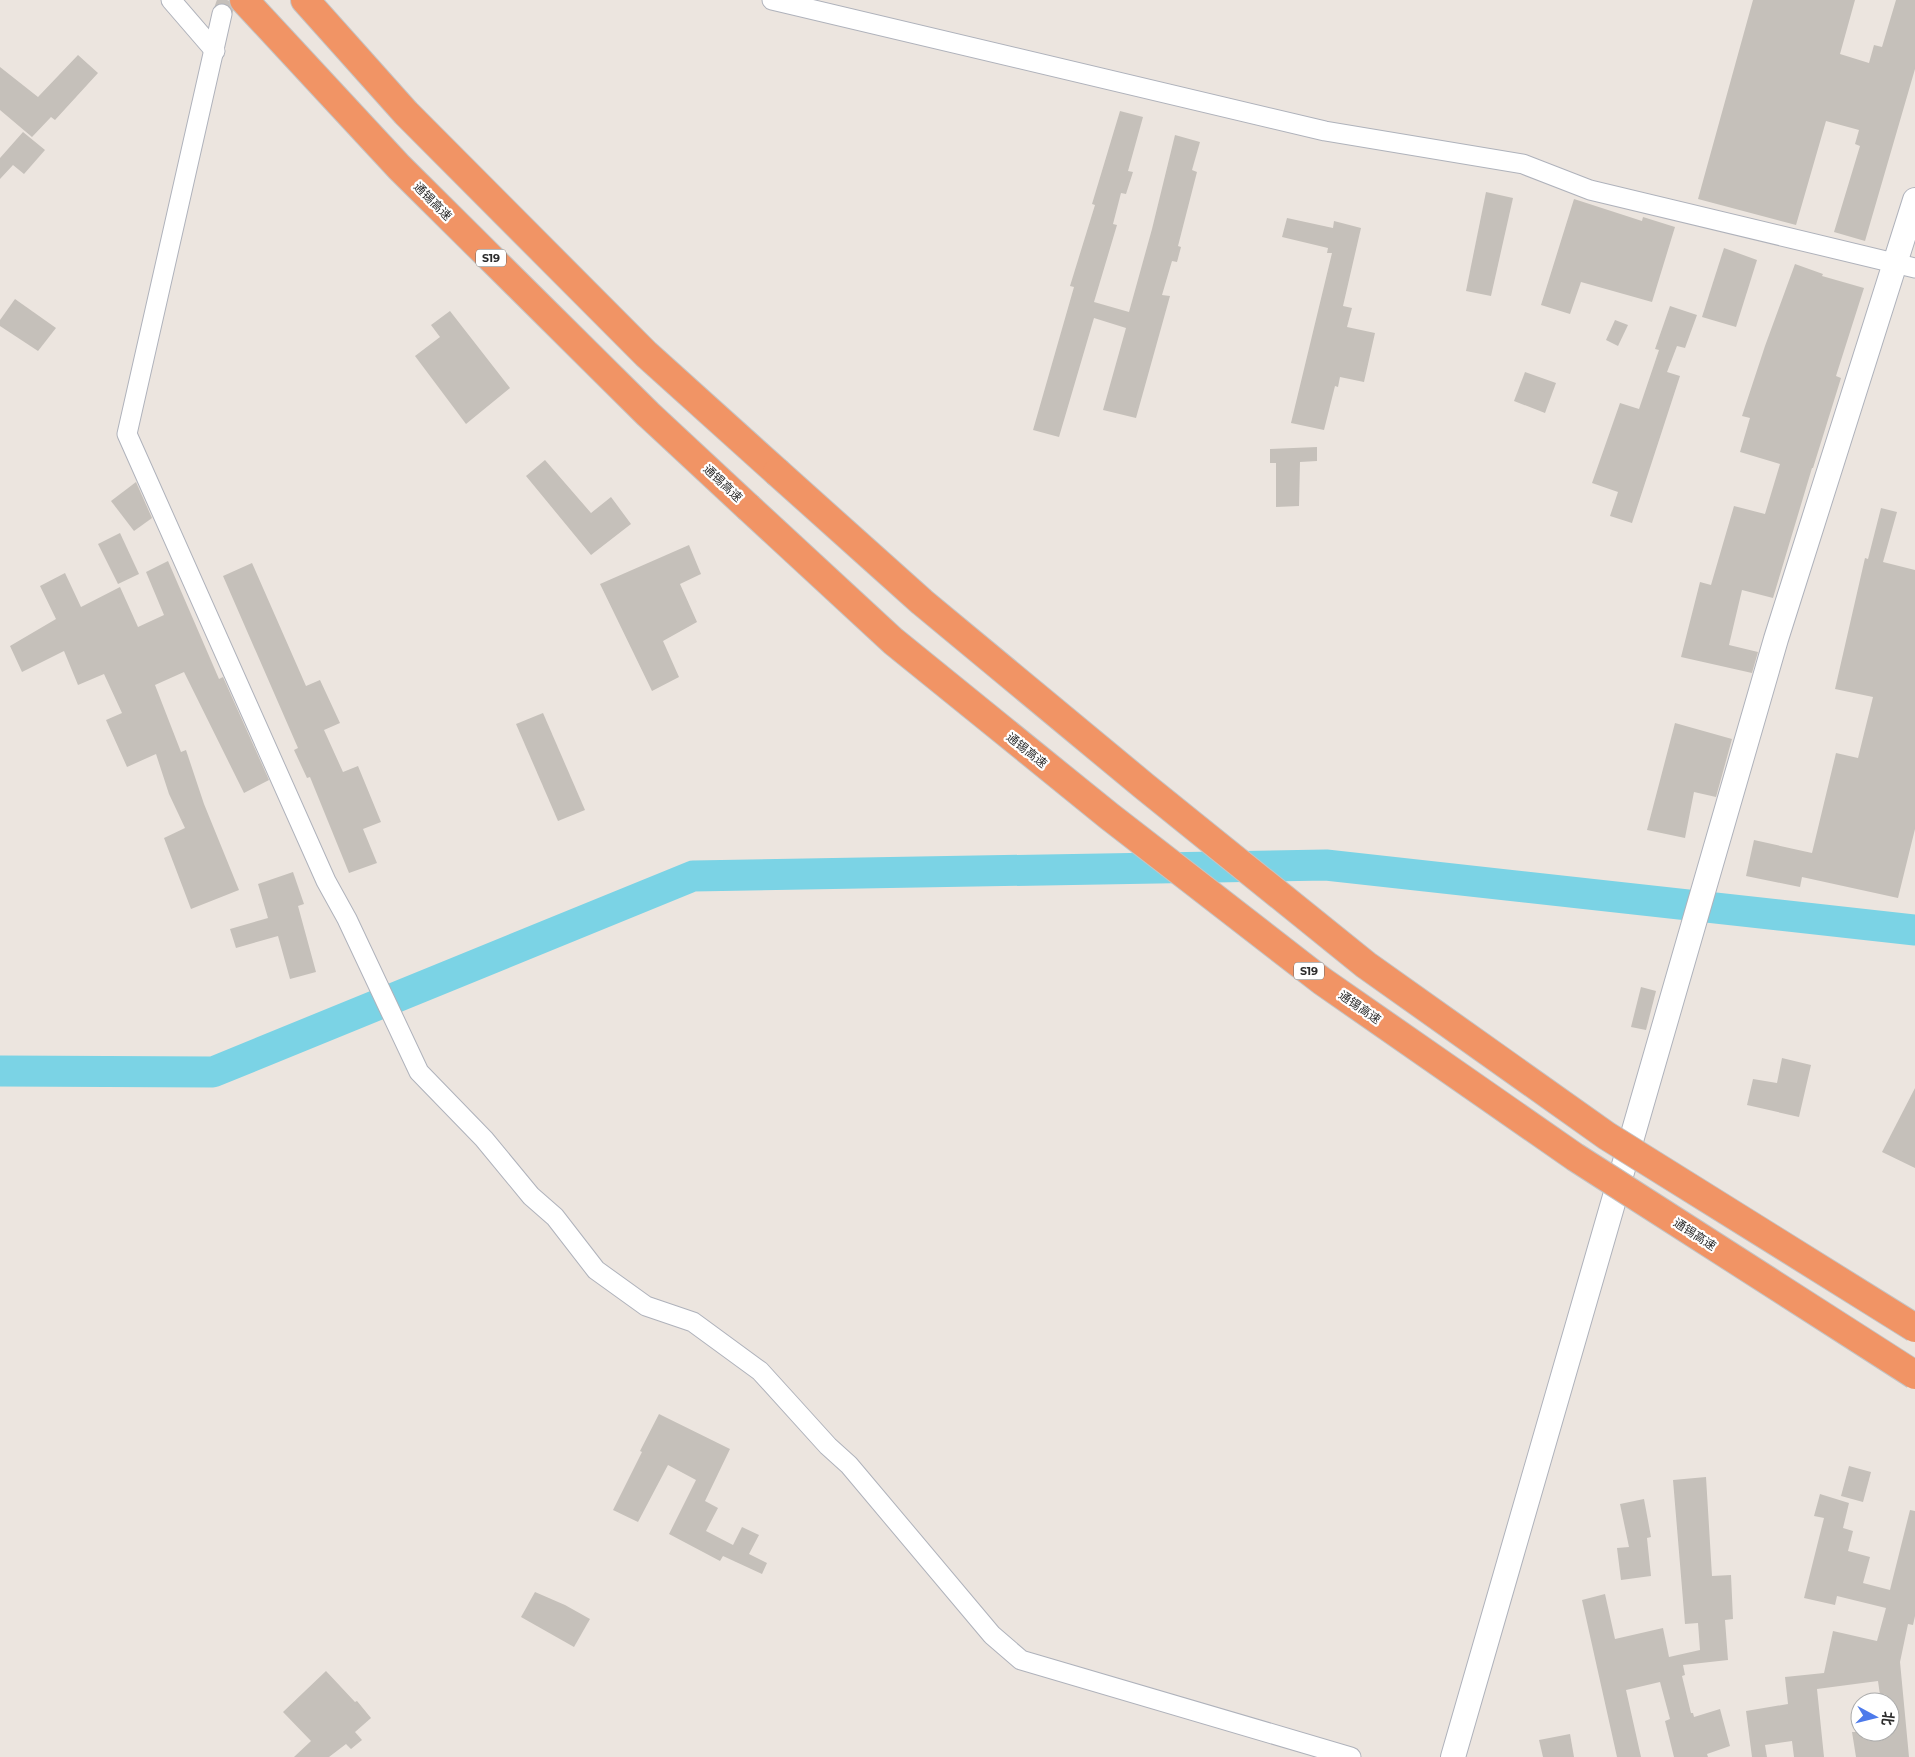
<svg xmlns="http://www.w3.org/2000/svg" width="1915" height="1757" viewBox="0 0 1915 1757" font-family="Montserrat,'Noto Sans SC',sans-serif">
<rect width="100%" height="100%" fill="#ece5df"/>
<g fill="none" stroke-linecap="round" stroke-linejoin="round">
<polyline stroke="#7bd3e5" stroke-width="31" points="0,1071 213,1072 693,876 1326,865 1915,930"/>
</g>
<g fill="#c5c0ba">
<polygon points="1753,0 1855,0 1840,54 1869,63 1874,45 1882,47 1896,0 1915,0 1915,69 1865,241 1834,232 1860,146 1855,144 1859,130 1826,121 1796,225 1698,199"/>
<polygon points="78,55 98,73 55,120 51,117 32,137 0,110 0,67 38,97"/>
<polygon points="1120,111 1143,117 1128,171 1133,172 1126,194 1121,193 1113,224 1117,225 1094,302 1129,312 1152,229 1175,135 1200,142 1192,170 1197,172 1178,246 1181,247 1177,262 1172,261 1162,295 1170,296 1136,418 1103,410 1126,328 1094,318 1059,437 1033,430 1074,287 1070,286 1095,205 1092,204"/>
<polygon points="23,132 45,150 24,174 13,165 0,179 0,158"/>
<polygon points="1486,192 1513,198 1491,296 1466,291"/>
<polygon points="1574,199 1642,221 1643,217 1675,227 1652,302 1581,282 1570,314 1541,305"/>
<polygon points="1287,218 1333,228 1334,221 1361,228 1343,306 1352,308 1347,327 1375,333 1364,382 1340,377 1338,387 1335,386 1324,430 1291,423 1332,253 1327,253 1328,248 1282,237"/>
<polygon points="1724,248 1757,260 1736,327 1702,317"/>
<polygon points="1795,264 1823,274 1822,276 1864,288 1836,376 1841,378 1813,468 1812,468 1773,598 1742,590 1729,645 1758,652 1752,673 1681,657 1700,582 1711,585 1734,506 1765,514 1780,464 1740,452 1750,418 1742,416 1765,346"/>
<polygon points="15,299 56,328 38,351 0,326 0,320"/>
<polygon points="1670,306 1697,315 1685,348 1677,346 1667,372 1680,376 1632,523 1610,516 1618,492 1592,483 1620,403 1639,409 1659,350 1655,349"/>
<polygon points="450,311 510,388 466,424 415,356 440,337 431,325"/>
<polygon points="1615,320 1628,325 1618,346 1606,340"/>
<polygon points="1525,372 1556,383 1545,413 1514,401"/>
<polygon points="1317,447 1317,461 1300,462 1299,506 1276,507 1276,463 1270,463 1270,449"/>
<polygon points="545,460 591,513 611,497 631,524 591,555 526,476"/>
<polygon points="136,482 152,518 134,531 111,501"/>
<polygon points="1881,508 1897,512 1883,562 1915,570 1915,829 1898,898 1802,877 1800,887 1746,876 1754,840 1812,853 1836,753 1858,758 1873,697 1835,689 1865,558 1868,559"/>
<polygon points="120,533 139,574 118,584 98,544"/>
<polygon points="689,545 701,574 680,584 697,622 663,641 679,677 652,691 600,584"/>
<polygon points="168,561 219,679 223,677 269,780 244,793 184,672 155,685 181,752 186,750 204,804 239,890 191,909 164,838 185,828 169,794 156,754 127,767 106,720 122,713 104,674 78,685 64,651 22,672 10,646 56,619 40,586 65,573 81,607 120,587 138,627 164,615 146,572"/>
<polygon points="252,563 306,686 320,680 340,723 324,730 343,772 358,766 381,822 363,829 377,863 349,873 310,777 307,778 294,750 298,748 223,576"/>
<polygon points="543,713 585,810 558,821 516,724"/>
<polygon points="1675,723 1732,739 1716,797 1694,792 1685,838 1647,830"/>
<polygon points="293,872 304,904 298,906 316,972 290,979 278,936 236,948 230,929 268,918 258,884"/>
<polygon points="1641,987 1656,991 1646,1030 1631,1027"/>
<polygon points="1782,1058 1811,1065 1799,1117 1747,1105 1753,1079 1777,1083"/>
<polygon points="1915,1088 1915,1168 1882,1152"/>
<polygon points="659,1414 730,1449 705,1501 718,1508 706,1531 733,1545 742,1527 759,1535 749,1554 767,1563 762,1574 723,1556 720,1561 669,1534 696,1480 668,1465 638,1522 613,1510 642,1452 640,1451"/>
<polygon points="1849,1466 1871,1472 1863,1502 1841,1496"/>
<polygon points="1706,1477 1712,1576 1731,1575 1733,1619 1725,1620 1728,1660 1683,1665 1685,1675 1682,1676 1691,1713 1693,1713 1694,1717 1720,1709 1730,1746 1707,1754 1708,1757 1674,1757 1665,1721 1670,1719 1660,1682 1626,1690 1641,1757 1617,1757 1582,1600 1605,1594 1615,1639 1663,1628 1669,1657 1700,1650 1698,1623 1685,1624 1673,1480"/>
<polygon points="1820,1494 1849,1503 1843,1528 1853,1531 1848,1551 1870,1557 1863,1583 1890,1590 1910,1510 1915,1511 1915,1616 1913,1625 1908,1624 1900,1662 1909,1757 1856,1757 1852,1732 1890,1732 1890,1702 1881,1702 1878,1681 1817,1689 1824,1757 1794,1757 1792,1741 1765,1745 1767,1757 1752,1757 1746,1711 1788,1704 1785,1677 1824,1673 1833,1631 1877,1641 1886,1608 1837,1596 1835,1605 1804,1598 1824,1518 1814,1516"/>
<polygon points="1644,1499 1651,1537 1647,1538 1651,1576 1621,1580 1617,1548 1629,1547 1620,1504"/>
<polygon points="535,1592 565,1605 590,1619 574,1647 521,1617"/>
<polygon points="326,1671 355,1702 357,1701 371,1718 355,1732 362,1740 351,1749 346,1744 329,1757 294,1757 311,1741 283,1712"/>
<polygon points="1570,1734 1574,1757 1543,1757 1539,1740"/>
</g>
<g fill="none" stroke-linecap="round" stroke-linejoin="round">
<polyline stroke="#c5c0bb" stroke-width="19" stroke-dasharray="19 9" stroke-linecap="butt" points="222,14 227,0"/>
<g stroke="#afb2bb" stroke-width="21">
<g id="minor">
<polyline points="171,0 215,51"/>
<polyline points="772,0 1325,131 1523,164 1590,190 1915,268"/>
<polyline points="222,14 127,434 326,881 347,919 419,1072 484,1139 531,1196 555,1217 596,1270 646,1306 693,1322 760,1371 828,1446 849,1465 992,1635 1021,1660 1351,1757"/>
</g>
</g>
<g stroke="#afb2bb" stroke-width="26">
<polyline id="tertiary" points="1453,1757 1776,639 1915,200"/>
</g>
<g stroke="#c4c4c4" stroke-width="30">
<g id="motorway">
<polyline points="244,0 399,167 648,414 748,507"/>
<polyline points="305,0 406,113 646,354 777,472"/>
</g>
</g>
<use href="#minor" stroke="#fff" stroke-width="19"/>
<use href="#tertiary" stroke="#fff" stroke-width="24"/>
<use href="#motorway" stroke="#f19465" stroke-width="28"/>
<g stroke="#c4c4c4" stroke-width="30" stroke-linecap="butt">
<g id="motorway-bridge">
<polyline points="777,472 922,602 1144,786 1366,965 1607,1136 1915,1328"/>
<polyline points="748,507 893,641 1109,816 1322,981 1575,1157 1915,1375"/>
</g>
</g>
<use href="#motorway-bridge" stroke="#f19465" stroke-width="28"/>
</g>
<g text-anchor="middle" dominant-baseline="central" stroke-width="4.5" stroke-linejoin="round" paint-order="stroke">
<g fill="#fff" stroke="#6b6b6b" stroke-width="1">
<rect x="476" y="249.5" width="30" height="17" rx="4"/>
<rect x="1294" y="962.5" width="30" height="17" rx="4"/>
</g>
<g font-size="11" font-weight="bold" fill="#2b2b2b">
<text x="491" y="258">S19</text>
<text x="1309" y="971">S19</text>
</g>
<g font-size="12" fill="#2b2b2b" stroke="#fff">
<text transform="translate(433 201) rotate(45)">通锡高速</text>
<text transform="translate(723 483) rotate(43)">通锡高速</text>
<text transform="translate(1027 750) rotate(39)">通锡高速</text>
<text transform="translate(1360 1007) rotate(35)">通锡高速</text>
<text transform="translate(1695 1234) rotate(33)">通锡高速</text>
</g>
</g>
<g transform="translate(1875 1717) rotate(97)"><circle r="24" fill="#ffffff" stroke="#aaaaaa"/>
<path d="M0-4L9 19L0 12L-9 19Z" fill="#4d7aeb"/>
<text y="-8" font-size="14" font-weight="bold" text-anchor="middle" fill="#2b2b2b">北</text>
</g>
</svg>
